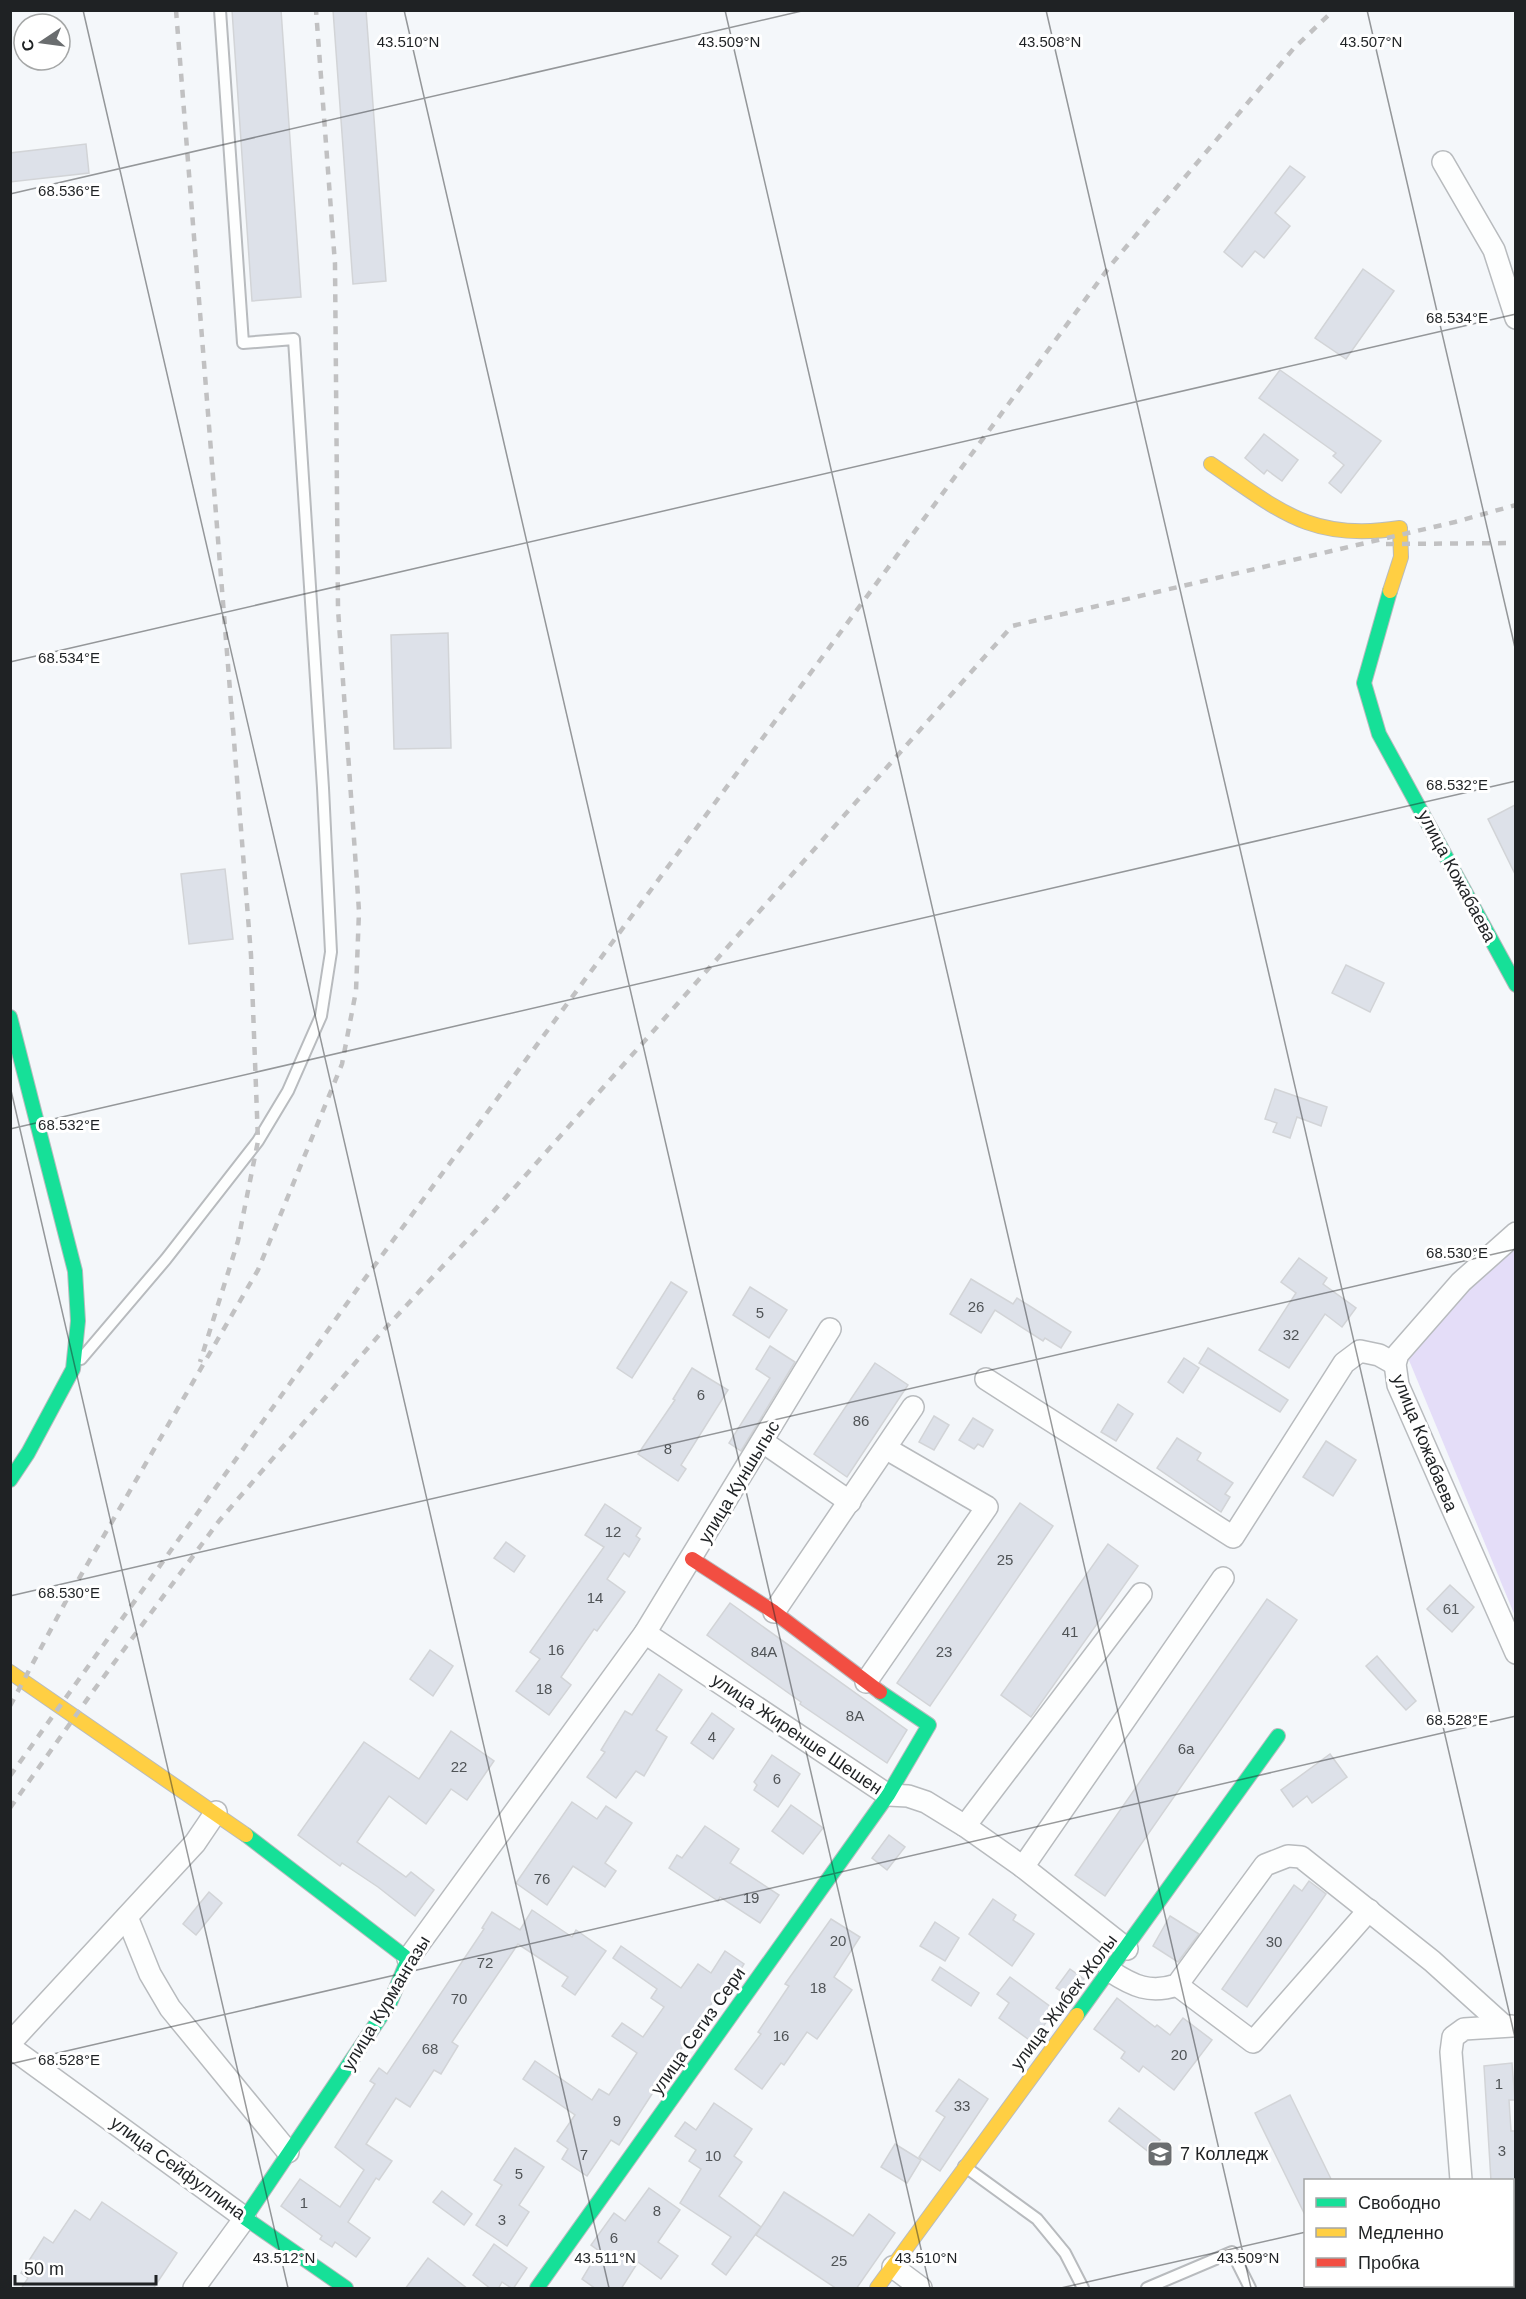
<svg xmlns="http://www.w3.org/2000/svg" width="1526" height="2299" viewBox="0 0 1526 2299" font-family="Arial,sans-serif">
<rect width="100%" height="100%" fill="#f4f7fa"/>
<polygon fill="#e4ddf8" points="1515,1240 1515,1616 1406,1353"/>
<g fill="#dde1e9" stroke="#d2d4d7" stroke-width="1.5">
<polygon points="232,10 281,10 301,297 252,301"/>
<polygon points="333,10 366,10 386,281 353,284"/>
<polygon points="86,144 89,173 10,182 10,153"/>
<polygon points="1290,166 1305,177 1275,213 1290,226 1264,258 1255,251 1242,267 1224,252"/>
<polygon points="1363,269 1394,291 1346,359 1315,338"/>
<polygon points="1280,370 1381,441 1341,493 1329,483 1344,465 1333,456 1336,453 1259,398"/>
<polygon points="1264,434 1298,460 1282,481 1267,470 1264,474 1245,458"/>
<polygon points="448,633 451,748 394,749 391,635"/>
<polygon points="1515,805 1515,874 1488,819"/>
<polygon points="225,869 233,939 189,944 181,874"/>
<polygon points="1346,965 1384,983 1370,1012 1332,993"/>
<polygon points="1275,1089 1327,1107 1321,1126 1297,1117 1290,1138 1273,1132 1277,1123 1265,1119"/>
<polygon points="1299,1258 1327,1278 1323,1284 1356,1308 1342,1327 1325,1314 1289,1368 1259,1350 1296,1293 1281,1282"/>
<polygon points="971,1279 1013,1304 1017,1298 1071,1332 1061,1348 1045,1338 1043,1341 995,1310 981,1333 950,1314"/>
<polygon points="671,1282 687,1292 632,1378 617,1368"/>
<polygon points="750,1287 787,1310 769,1338 733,1315"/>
<polygon points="770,1346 795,1362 741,1451 729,1443 770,1378 756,1369"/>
<polygon points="1208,1348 1288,1400 1280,1412 1199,1363"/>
<polygon points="1184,1358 1199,1368 1183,1393 1168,1382"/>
<polygon points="875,1363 908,1385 847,1477 814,1454"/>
<polygon points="692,1368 728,1390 681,1465 686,1469 678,1481 638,1454 675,1400 673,1399"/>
<polygon points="1118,1404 1133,1414 1116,1441 1101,1432"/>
<polygon points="934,1416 949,1425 934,1450 919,1442"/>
<polygon points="973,1418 993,1430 983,1447 978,1444 974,1449 959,1440"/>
<polygon points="1177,1438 1201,1453 1197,1460 1233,1483 1225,1494 1230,1497 1221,1512 1157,1468"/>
<polygon points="1326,1441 1356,1460 1333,1496 1303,1477"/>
<polygon points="1020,1503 1053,1526 930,1706 897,1683"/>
<polygon points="605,1504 641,1528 636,1536 640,1539 629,1557 624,1553 607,1579 625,1592 597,1631 594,1629 561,1677 571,1685 549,1715 516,1691 540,1659 530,1652 604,1547 585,1535"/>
<polygon points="506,1542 525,1556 514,1572 494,1558"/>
<polygon points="1108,1544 1138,1566 1031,1717 1001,1695"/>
<polygon points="1450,1585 1474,1607 1452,1632 1427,1609"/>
<polygon points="1267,1599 1297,1620 1105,1896 1075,1875"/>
<polygon points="730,1603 907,1730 887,1763 800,1704 801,1702 707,1635"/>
<polygon points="430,1650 453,1666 433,1696 410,1679"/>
<polygon points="1377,1656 1416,1701 1406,1710 1366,1666"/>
<polygon points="659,1674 682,1690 656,1730 667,1737 644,1776 636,1771 616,1798 587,1777 605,1752 601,1750 625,1711 632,1715"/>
<polygon points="712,1713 734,1729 713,1759 691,1743"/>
<polygon points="451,1731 494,1761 467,1800 451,1789 426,1824 389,1796 357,1842 406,1877 411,1872 434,1890 415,1916 378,1887 342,1863 340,1866 298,1835 364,1742 419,1779"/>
<polygon points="1330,1754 1347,1777 1312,1803 1307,1796 1293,1807 1281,1790"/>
<polygon points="772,1755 800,1774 778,1807 754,1790 757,1785 754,1782"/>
<polygon points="572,1802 597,1819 606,1806 632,1823 605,1863 616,1871 605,1887 573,1866 547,1905 516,1883"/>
<polygon points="791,1805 823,1828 803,1854 772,1831"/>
<polygon points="705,1826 739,1849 730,1863 779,1895 760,1923 720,1897 718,1901 669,1868 677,1855 682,1858"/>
<polygon points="889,1835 905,1847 887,1870 872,1858"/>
<polygon points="1309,1881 1326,1894 1247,2007 1222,1989 1294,1885 1302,1891"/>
<polygon points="209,1892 222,1903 196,1935 183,1924"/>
<polygon points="993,1899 1016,1915 1013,1920 1034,1934 1012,1966 969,1934"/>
<polygon points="532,1910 572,1937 576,1930 606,1951 575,1995 562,1986 568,1977 518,1944 452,2042 458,2046 441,2074 434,2070 410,2107 396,2098 366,2144 392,2161 379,2180 376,2178 348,2222 370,2238 356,2257 335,2242 332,2247 320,2239 322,2236 281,2206 300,2179 340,2207 364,2170 335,2147 375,2084 370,2081 379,2068 387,2074 484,1929 482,1928 492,1912 520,1930"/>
<polygon points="1170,1916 1199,1934 1178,1962 1153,1946"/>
<polygon points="831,1919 860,1937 834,1977 852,1990 817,2039 807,2032 784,2065 781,2063 762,2089 735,2069 761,2034 758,2032 789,1986 785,1984"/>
<polygon points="935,1922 959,1938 945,1961 920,1946"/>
<polygon points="621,1946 681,1988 698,1964 711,1973 725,1951 744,1964 736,1977 732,1974 696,2026 619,2145 611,2140 587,2176 562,2159 568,2149 557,2141 575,2115 523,2079 535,2061 592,2100 599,2089 609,2095 637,2053 612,2036 622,2023 643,2037 664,2007 651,1998 657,1989 613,1958"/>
<polygon points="940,1967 979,1993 971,2006 932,1980"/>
<polygon points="1070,1969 1084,1979 1070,1997 1056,1988"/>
<polygon points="1010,1977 1055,2010 1032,2042 999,2018 1009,2003 997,1994"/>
<polygon points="1117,1998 1155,2027 1157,2025 1170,2035 1183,2018 1212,2040 1174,2090 1143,2066 1139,2072 1121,2058 1125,2052 1094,2029"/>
<polygon points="1512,2063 1515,2100 1509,2100 1511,2131 1515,2131 1515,2181 1491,2181 1484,2066"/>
<polygon points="959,2079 988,2099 940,2171 919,2157 945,2117 936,2111"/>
<polygon points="1290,2095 1332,2181 1305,2181 1305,2215 1255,2113"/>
<polygon points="714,2103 752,2129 734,2156 742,2162 719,2196 761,2227 726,2275 712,2264 731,2237 680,2203 701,2169 689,2161 696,2150 675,2136 685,2122 696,2130"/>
<polygon points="1119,2108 1160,2140 1150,2153 1109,2121"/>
<polygon points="895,2144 921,2160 907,2183 881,2167"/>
<polygon points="515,2148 544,2167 519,2205 529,2212 507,2246 476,2225 502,2185 494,2180"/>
<polygon points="649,2188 680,2210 658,2242 678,2256 661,2279 638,2262 621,2289 596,2289 582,2279 599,2251 591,2245 614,2213 625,2221"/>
<polygon points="442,2191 472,2214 464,2225 433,2202"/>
<polygon points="784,2192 853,2236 869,2214 895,2233 856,2289 837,2289 756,2235"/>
<polygon points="102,2202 177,2253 153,2289 21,2289 28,2278 21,2273 44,2237 53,2243 75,2210 90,2220"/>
<polygon points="494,2244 527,2268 513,2289 502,2282 498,2289 491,2289 473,2275"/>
<polygon points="428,2258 468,2289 405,2289"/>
</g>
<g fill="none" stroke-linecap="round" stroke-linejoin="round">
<g stroke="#b8bbbe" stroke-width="14">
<g id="lane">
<polyline points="81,1359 166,1259 258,1141 288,1091 321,1016 331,952 323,788 294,339 243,343 220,10"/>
<polyline points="964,2166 1037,2219 1065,2253 1083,2288"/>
<polyline points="1147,2288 1232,2252 1250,2288"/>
</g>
</g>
<g stroke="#b8bbbe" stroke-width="24">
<g id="street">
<polyline points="1443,162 1494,250 1516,318"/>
<polyline points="1516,1233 1461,1282 1398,1354 1395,1364 1398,1385 1516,1653"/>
<polyline points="986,1379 1233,1537 1344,1363 1360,1351 1379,1355 1395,1364"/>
<polyline points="763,1442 850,1502"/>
<polyline points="774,1612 913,1407"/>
<polyline points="645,1633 888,1795 908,1796 926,1802 965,1826 1023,1867 1127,1949"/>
<polyline points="866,1682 987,1507 887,1449"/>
<polyline points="965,1826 1141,1594"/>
<polyline points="1023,1867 1223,1578"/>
<polyline points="127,1917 150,1974 170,2008 288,2152"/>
<polyline points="408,1959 645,1633 830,1329"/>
<path d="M1110 1971C1133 1986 1150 1994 1177 1985L1265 1865 1288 1856 1301 1857 1432 1961 1504 2026"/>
<polyline points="1177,1985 1253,2042 1369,1910"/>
<polyline points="10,2043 195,1843 216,1812"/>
<polyline points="10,2047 245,2218 194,2288"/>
<polyline points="1461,2180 1451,2052 1453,2037 1464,2029 1512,2026"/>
<polyline points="893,2267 921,2288"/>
<polyline points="1466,2286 1466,2288"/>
</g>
</g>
<g stroke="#b8bbbe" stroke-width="16">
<g id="fast">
<polyline points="1390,591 1364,683 1379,734 1516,985"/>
<polyline points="10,1017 75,1271 78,1321 73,1369 28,1453 10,1480"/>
<polyline points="246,1835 408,1959 390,2003 245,2218 346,2288"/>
<polyline points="1077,2015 1278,1736"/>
<polyline points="537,2288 888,1795 929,1725 880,1692"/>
</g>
</g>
<g stroke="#b8bbbe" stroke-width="16">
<g id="slow">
<path d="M1211 464C1280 511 1312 542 1400 528L1401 557 1390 591"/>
<polyline points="10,1672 246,1835"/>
<polyline points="877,2288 1077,2015"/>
</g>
</g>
<g stroke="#b8bbbe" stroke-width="16">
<polyline id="jam" points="692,1559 774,1612 880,1692"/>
</g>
<use href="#lane" stroke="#fdfefe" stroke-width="10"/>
<use href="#street" stroke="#fdfefe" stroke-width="21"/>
<use href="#fast" stroke="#16e098" stroke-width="14"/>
<use href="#slow" stroke="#ffcf43" stroke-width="14"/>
<use href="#jam" stroke="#f24e42" stroke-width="14"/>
<g stroke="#c1c1c2" stroke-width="4.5" stroke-dasharray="8 8" stroke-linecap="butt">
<polyline points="176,10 251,955 258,1141 238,1241 200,1362"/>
<polyline points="1386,544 1516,543"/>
<polyline points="10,1706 66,1601 258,1270 342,1064 356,991 359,911 338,609 335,264 316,10"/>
<polyline points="10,1776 358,1288 1110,266 1294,48 1334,10"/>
<polyline points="10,1808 91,1694 219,1521 380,1334 493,1212 1012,626 1455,522 1516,505"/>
</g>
</g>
<path fill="none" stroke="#1f2224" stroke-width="1.5" stroke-opacity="0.45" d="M83 10 609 2288M404 10 930 2288M725 10 1251 2288M1046 10 1516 2042M1367 10 1516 652M10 194 806 10M10 662 1516 314M10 1086 288 2288M10 1129 1516 781M10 1596 1516 1249M10 2064 1516 1716M1512 2184 1516 2183M1061 2288 1306 2232"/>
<defs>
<g id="university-square" transform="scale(1.35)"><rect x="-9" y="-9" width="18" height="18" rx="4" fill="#6a6d6f" stroke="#fff"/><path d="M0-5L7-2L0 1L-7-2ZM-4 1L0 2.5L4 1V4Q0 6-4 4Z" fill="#fff"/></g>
</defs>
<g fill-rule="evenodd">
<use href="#university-square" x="1160" y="2154"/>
</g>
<g text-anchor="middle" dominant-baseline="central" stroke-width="6" stroke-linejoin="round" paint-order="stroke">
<g font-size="15" fill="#505457">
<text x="976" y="1306">26</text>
<text x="760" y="1312">5</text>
<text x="1291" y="1334">32</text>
<text x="701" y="1394">6</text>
<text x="861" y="1420">86</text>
<text x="668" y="1448">8</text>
<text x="613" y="1531">12</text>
<text x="1005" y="1559">25</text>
<text x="595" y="1597">14</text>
<text x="1451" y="1608">61</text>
<text x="1070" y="1631">41</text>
<text x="556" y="1649">16</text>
<text x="764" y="1651">84А</text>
<text x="944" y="1651">23</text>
<text x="544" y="1688">18</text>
<text x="855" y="1715">8А</text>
<text x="712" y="1736">4</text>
<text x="1186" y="1748">6а</text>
<text x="459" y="1766">22</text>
<text x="777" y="1778">6</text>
<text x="542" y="1878">76</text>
<text x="751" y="1897">19</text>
<text x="838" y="1940">20</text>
<text x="1274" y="1941">30</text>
<text x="485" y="1962">72</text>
<text x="818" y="1987">18</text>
<text x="459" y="1998">70</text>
<text x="781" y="2035">16</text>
<text x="430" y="2048">68</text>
<text x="1179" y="2054">20</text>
<text x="1499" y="2083">1</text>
<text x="962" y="2105">33</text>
<text x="617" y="2120">9</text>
<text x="1502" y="2150">3</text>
<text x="584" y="2154">7</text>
<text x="713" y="2155">10</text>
<text x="519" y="2173">5</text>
<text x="304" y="2202">1</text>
<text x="657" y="2210">8</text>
<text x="502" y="2219">3</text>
<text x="614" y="2237">6</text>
<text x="839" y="2260">25</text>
</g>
<g font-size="18" fill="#1f2224" stroke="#fff">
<text transform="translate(1457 876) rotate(62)">улица Кожабаева</text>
<text transform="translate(1425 1443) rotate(68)">улица Кожабаева</text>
<text transform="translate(739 1482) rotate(-59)">улица Куншыгыс</text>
<text transform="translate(797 1734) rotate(34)">улица Жиренше Шешен</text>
<text transform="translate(1064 2002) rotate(-53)">улица Жибек Жолы</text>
<text transform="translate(386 2003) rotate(-59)">улица Курмангазы</text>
<text transform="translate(698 2031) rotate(-55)">улица Сегиз Сери</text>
<text transform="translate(178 2168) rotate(36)">улица Сейфуллина</text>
</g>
<g font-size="18" fill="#1f2224" stroke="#fff" text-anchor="start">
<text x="1180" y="2154">7 Колледж</text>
</g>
</g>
<g font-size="15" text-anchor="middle" fill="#1f2224" stroke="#fff" stroke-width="6" stroke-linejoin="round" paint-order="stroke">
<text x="408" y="47">43.510°N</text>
<text x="729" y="47">43.509°N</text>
<text x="1050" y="47">43.508°N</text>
<text x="1371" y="47">43.507°N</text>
<text x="69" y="196">68.536°E</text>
<text x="1457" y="323">68.534°E</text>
<text x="69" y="663">68.534°E</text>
<text x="1457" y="790">68.532°E</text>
<text x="69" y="1130">68.532°E</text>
<text x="1457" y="1258">68.530°E</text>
<text x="69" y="1598">68.530°E</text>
<text x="1457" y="1725">68.528°E</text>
<text x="69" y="2065">68.528°E</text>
<text x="284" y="2263">43.512°N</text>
<text x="605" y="2263">43.511°N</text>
<text x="926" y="2263">43.510°N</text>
<text x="1248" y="2263">43.509°N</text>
</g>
<rect width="1526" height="2299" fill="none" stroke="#1f2224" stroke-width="24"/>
<rect x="1304" y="2179" width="210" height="108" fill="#ffffff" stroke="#a5a7a7" stroke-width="1.5"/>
<rect x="1316" y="2198" width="30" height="9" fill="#16e098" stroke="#a5a7a7" stroke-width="1.5"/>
<text x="1358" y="2209" font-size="18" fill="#1f2224">Свободно</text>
<rect x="1316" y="2228" width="30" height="9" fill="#ffcf43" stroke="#a5a7a7" stroke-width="1.5"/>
<text x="1358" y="2239" font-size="18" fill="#1f2224">Медленно</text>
<rect x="1316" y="2258" width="30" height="9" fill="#f24e42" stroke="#a5a7a7" stroke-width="1.5"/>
<text x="1358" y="2269" font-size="18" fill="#1f2224">Пробка</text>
<g transform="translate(42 42) rotate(257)"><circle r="28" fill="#ffffff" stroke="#a5a7a7" stroke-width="1.5"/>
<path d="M0-4.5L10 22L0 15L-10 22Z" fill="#6a6d6f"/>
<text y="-9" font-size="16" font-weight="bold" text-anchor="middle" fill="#1f2224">С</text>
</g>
<path d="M15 2275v9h141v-9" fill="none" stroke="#1f2224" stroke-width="3"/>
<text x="24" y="2275" font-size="18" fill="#1f2224" stroke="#ffffff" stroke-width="4.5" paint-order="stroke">50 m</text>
</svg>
